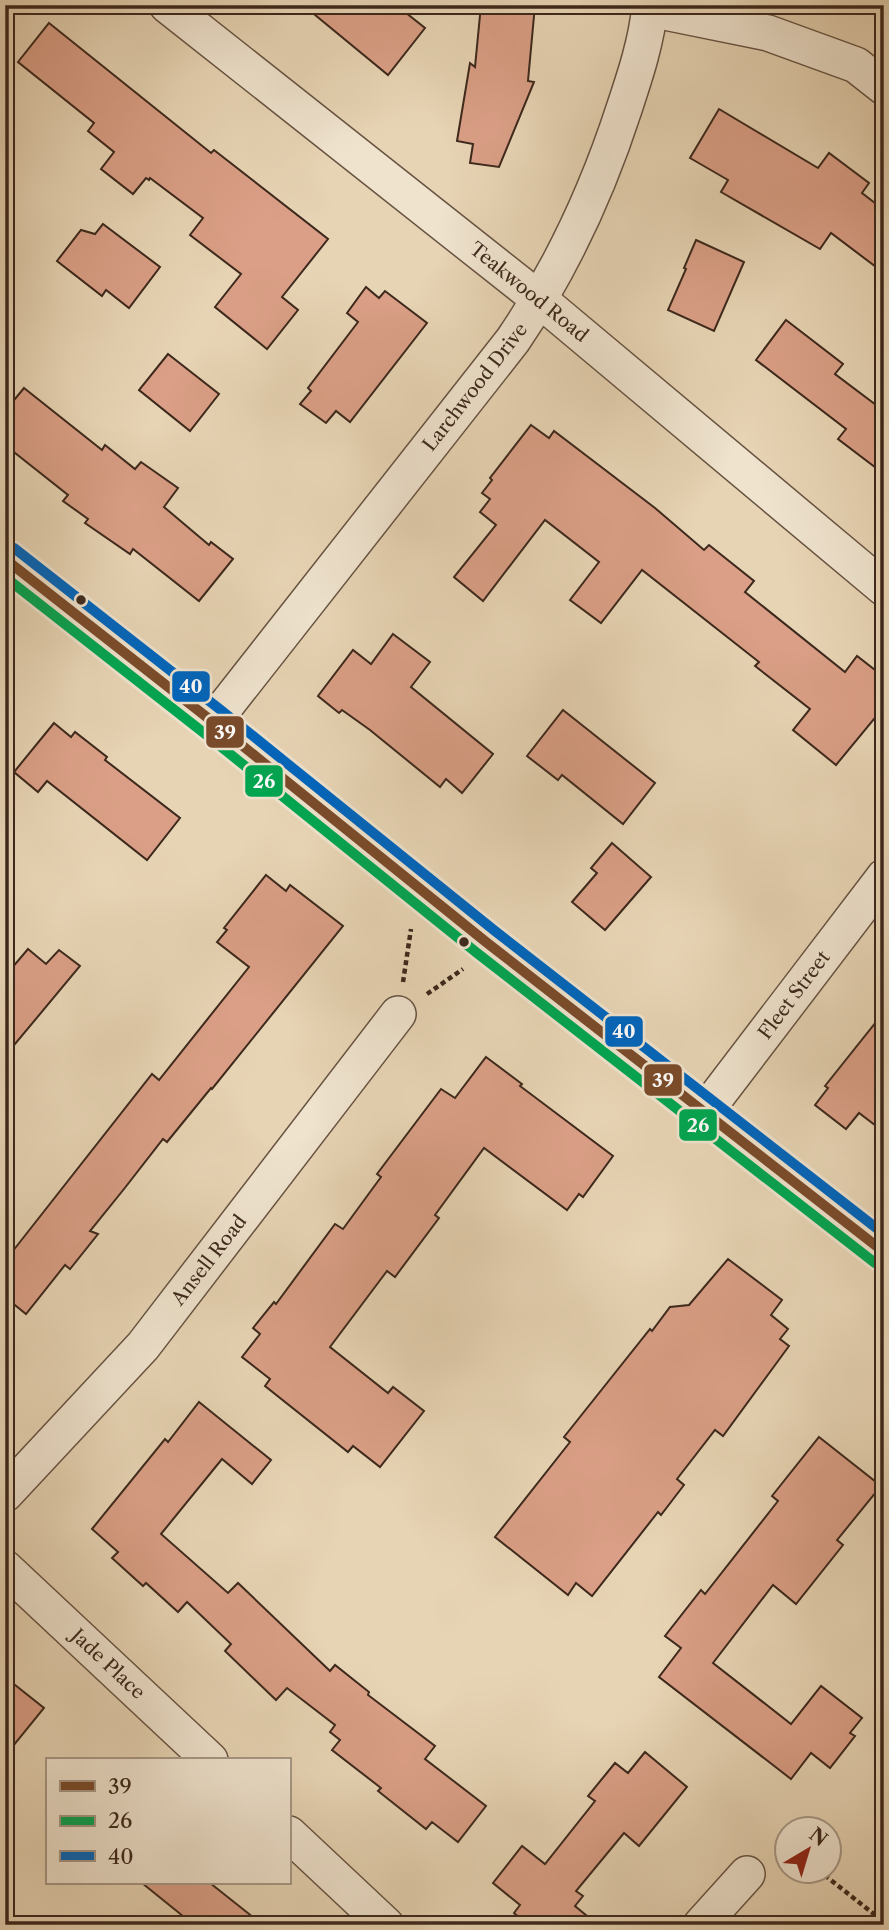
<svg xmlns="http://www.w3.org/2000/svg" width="889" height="1930" viewBox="0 0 889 1930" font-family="'Libre Caslon Text',serif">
<rect width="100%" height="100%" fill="#e7d4b4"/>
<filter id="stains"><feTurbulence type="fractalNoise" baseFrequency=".00286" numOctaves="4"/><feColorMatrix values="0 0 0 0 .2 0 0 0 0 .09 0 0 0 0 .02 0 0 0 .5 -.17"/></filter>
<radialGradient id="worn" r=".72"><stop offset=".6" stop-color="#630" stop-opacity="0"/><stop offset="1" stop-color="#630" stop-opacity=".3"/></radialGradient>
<g fill="#da9f86" stroke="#3c281c" stroke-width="2">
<polygon points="303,5 396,5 425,28 388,75"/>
<polygon points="481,5 535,5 528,81 534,82 499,167 470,163 473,144 457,141 470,63 475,67"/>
<polygon points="49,23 211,153 214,150 328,239 282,297 298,310 267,349 215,307 241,274 190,235 203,218 150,178 149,180 146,178 133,194 101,169 114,152 88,131 94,123 18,62"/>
<polygon points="719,109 818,168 829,153 869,183 862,193 884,210 884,273 831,233 820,249 721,192 728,180 690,158"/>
<polygon points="103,224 160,267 129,308 106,290 102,296 57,261 81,230 95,234"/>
<polygon points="696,240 744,262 714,331 668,310 686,269 684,268"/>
<polygon points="366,287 379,298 385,291 427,323 350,422 336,411 326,423 300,404 311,391 308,388 358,322 347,313"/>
<polygon points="786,320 843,364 835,374 884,411 884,474 838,439 846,429 756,360"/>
<polygon points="168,354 219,394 190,431 139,390"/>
<polygon points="24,388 102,450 105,445 135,469 141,462 178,488 164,507 209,545 211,542 233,559 199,601 133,549 130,554 85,523 88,519 63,501 68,495 5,445 5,411"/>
<polygon points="531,425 549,438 554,431 655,508 704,550 709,545 754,581 745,592 845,672 857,656 884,677 884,707 836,765 793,730 810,709 755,666 759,662 642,570 601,623 570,600 599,562 545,520 483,601 454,577 496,525 480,512 490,499 482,493 492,480 490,478"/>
<polygon points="393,634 430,662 411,687 493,754 462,793 446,779 440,787 370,730 342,710 339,713 318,696 353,650 371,664"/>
<polygon points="563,710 655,783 623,824 562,775 558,780 527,756"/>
<polygon points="54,723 71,737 75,732 107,757 105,760 180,818 147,860 47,781 38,792 14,772"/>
<polygon points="612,843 651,877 605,930 572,902 597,873 591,868"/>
<polygon points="266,875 286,891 290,885 343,926 212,1089 211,1088 167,1142 163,1139 124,1189 90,1231 98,1234 70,1269 65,1265 26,1314 5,1297 5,1261 152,1074 159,1080 249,967 217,942 227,930 224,928"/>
<polygon points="28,949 46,964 59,950 80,966 5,1056 5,976"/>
<polygon points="884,1012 884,1132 859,1113 846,1129 815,1105 828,1088 825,1086"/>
<polygon points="486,1057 522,1084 520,1086 613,1156 583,1197 579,1194 567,1210 484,1148 435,1215 439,1218 395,1277 387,1271 330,1347 388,1393 393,1387 424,1411 380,1467 353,1446 348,1452 265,1386 270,1379 242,1357 260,1334 253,1328 274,1302 276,1304 335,1224 343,1229 381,1177 377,1174 441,1089 455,1098"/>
<polygon points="728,1259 782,1300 771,1315 788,1329 780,1339 789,1346 723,1436 715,1430 677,1479 684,1485 661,1515 658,1512 592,1596 576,1583 568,1595 495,1537 570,1442 564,1437 650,1329 652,1331 670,1307 689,1305"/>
<polygon points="199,1402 271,1460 252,1484 222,1459 161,1534 228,1593 238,1583 330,1671 335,1665 369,1692 368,1695 435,1746 425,1759 486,1806 458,1842 432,1822 426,1829 378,1791 381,1788 332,1750 340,1740 330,1732 335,1725 287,1688 276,1700 225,1651 231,1644 187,1602 178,1612 146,1583 143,1586 112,1558 118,1552 92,1529 165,1439 168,1442"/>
<polygon points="819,1437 881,1486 837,1540 843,1545 796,1604 773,1585 713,1663 791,1724 821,1686 862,1718 850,1733 855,1736 830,1768 811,1753 791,1779 659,1677 681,1648 665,1636 701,1590 705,1594 778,1501 772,1496"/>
<polygon points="5,1677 44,1708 5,1756"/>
<polygon points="645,1752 687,1787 639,1846 624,1833 576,1891 583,1896 575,1906 598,1925 528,1925 514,1913 520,1905 493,1883 522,1846 545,1864 595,1801 588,1796 615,1763 628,1773"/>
<polygon points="142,1883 210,1883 263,1925 194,1925"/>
</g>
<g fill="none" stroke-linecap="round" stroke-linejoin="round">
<g stroke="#675342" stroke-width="38">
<g id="street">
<polyline points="167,5 540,300 884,588"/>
<polyline points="650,9 768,33 856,65 884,87"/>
<path d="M213 722 513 340C562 268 597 192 624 109 635 76 647 40 650 5"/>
<polyline points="704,1113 884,877"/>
<polyline points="5,1494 143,1346 398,1014"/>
<polyline points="5,1568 210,1760"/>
<polyline points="289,1834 386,1925"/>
<polyline points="701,1925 747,1874"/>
</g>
</g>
<g stroke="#3c281c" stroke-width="41">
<polyline id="secondary" points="5,559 213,722 486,942 884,1252"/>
</g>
<g stroke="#3c281c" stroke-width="4.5" stroke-dasharray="5 3.5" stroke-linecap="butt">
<polyline points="403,982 411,929"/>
<polyline points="427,994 463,969"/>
<polyline points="776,1859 788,1853"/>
<polyline points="818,1870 884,1922"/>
</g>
<use href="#street" stroke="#efe3ce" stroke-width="35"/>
<use href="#secondary" stroke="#efe3ce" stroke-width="38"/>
<g stroke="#efe3ce" stroke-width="16">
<polyline id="bus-1" points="5,559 213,722 486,942 884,1252"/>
</g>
<g stroke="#efe3ce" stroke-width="16">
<polyline id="bus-2" points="5,577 204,733 477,953 875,1263"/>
</g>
<g stroke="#efe3ce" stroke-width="16">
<polyline id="bus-3" points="14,548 222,711 495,931 884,1234"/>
</g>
<use href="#bus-1" stroke="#7a4b2a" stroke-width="10"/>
<use href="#bus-2" stroke="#00a651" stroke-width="10"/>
<use href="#bus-3" stroke="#0065bd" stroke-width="10"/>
</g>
<g fill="#3c281c" stroke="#efe3ce" stroke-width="2.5">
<circle cx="81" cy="600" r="6"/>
<circle cx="464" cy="942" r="6"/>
</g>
<g text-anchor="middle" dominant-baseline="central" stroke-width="7" stroke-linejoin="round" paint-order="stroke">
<g font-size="19" fill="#3c281c" stroke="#efe3ce">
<text transform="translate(529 292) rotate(39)">Teakwood Road</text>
<text transform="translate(475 387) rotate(-52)">Larchwood Drive</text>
<text transform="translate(794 995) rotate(-53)">Fleet Street</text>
<text transform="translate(209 1260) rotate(-52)">Ansell Road</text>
<text transform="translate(108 1664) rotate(43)">Jade Place</text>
</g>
</g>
<g stroke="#efe3ce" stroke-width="2.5">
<rect x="171" y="670" width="40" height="33" rx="7" fill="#0065bd"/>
<rect x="205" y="715" width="40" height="34" rx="7" fill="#7a4b2a"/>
<rect x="244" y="764" width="40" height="34" rx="7" fill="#00a651"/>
<rect x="604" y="1015" width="40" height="33" rx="7" fill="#0065bd"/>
<rect x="643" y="1063" width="40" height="34" rx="7" fill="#7a4b2a"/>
<rect x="678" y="1108" width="40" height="34" rx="7" fill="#00a651"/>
</g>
<g font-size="19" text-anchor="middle" font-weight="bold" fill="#fff">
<text x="191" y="693">40</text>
<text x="225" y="739">39</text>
<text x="264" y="788">26</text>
<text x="624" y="1038">40</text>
<text x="663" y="1087">39</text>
<text x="698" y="1132">26</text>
</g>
<rect width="889" height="1930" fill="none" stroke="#e7d4b4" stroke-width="28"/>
<rect x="7" y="7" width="875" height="1916" fill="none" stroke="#3c281c" stroke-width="3.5"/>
<rect x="14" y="14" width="861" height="1902" fill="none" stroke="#3c281c" stroke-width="2"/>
<rect x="46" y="1758" width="245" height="126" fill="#efe3ce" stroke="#a79887" stroke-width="2"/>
<rect x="60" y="1781" width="35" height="10" fill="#7a4b2a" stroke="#a79887" stroke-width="2"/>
<text x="108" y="1794" font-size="21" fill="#3c281c">39</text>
<rect x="60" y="1816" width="35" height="10" fill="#00a651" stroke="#a79887" stroke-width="2"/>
<text x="108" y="1828" font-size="21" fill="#3c281c">26</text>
<rect x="60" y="1851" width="35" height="10" fill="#0065bd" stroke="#a79887" stroke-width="2"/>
<text x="108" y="1864" font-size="21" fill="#3c281c">40</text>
<g transform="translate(808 1850) rotate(38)"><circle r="33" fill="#efe3ce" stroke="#a79887" stroke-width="2"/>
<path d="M0-5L12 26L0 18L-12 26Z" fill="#8f2418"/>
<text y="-10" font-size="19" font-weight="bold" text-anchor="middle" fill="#3c281c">N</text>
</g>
<rect width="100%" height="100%" filter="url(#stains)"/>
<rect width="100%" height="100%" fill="url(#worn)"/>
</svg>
